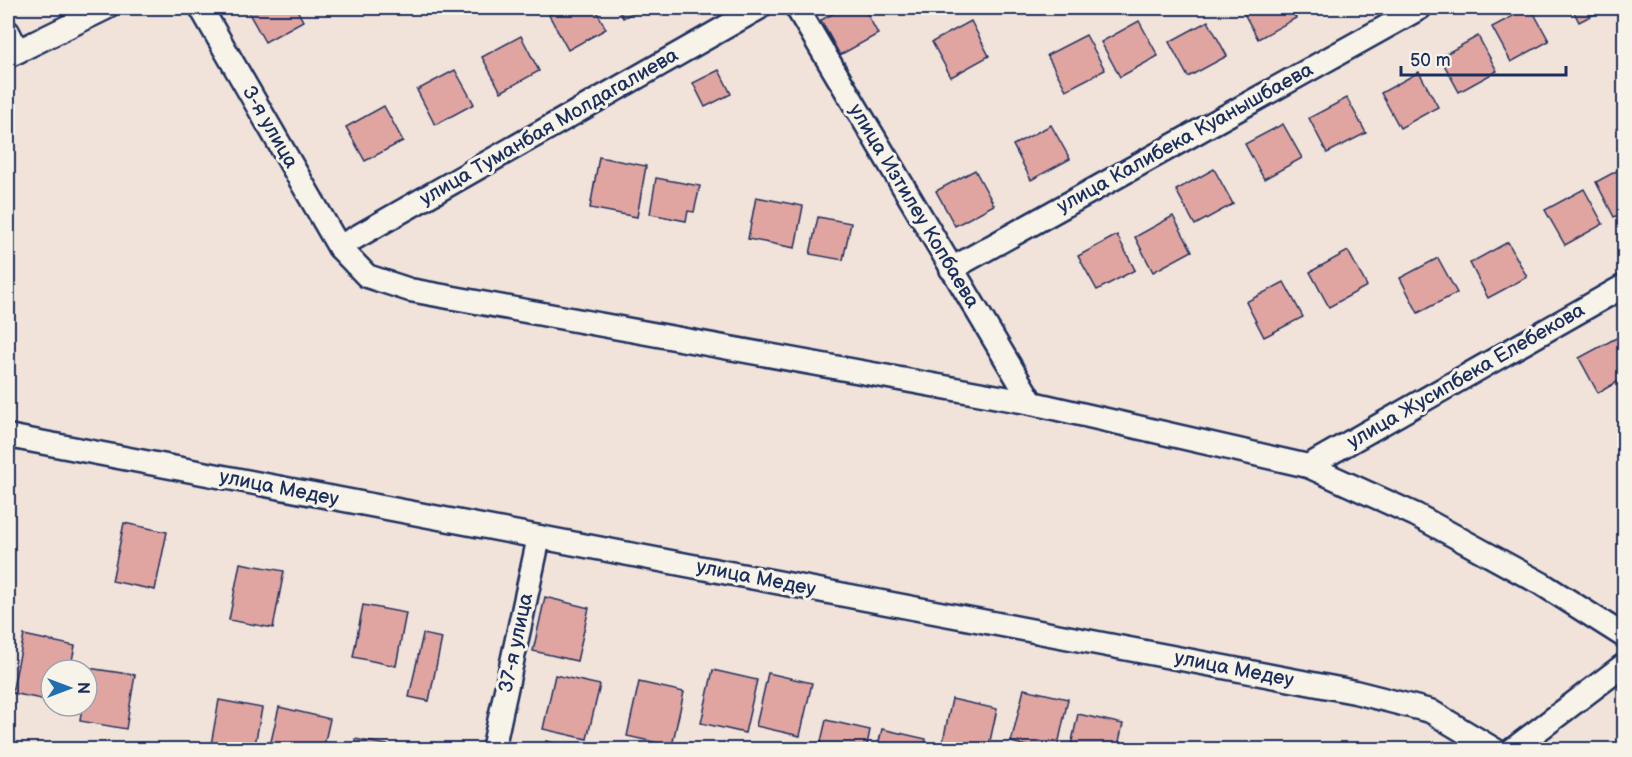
<svg xmlns="http://www.w3.org/2000/svg" width="1632" height="757" viewBox="0 0 1632 757" font-family="'Balsamiq Sans',sans-serif">
<rect width="100%" height="100%" fill="#f2e3da"/>
<filter id="ink" filterUnits="userSpaceOnUse"><feTurbulence type="fractalNoise" baseFrequency=".0167" numOctaves="2"/><feDisplacementMap in="SourceGraphic" scale="12" xChannelSelector="R" yChannelSelector="G"/><feConvolveMatrix kernelMatrix="1 2 1 2 8 2 1 2 1" color-interpolation-filters="sRGB"/></filter>
<g filter="url(#ink)">
<g fill="#e0a5a1" stroke="#1b2f5e" stroke-width="1.5">
<polygon points="246,8 296,8 303,21 265,42"/>
<polygon points="564,8 595,8 606,29 568,50 549,15"/>
<polygon points="617,8 642,8 623,18"/>
<polygon points="844,8 864,8 878,34 840,55 821,20"/>
<polygon points="1241,8 1290,8 1296,18 1258,39"/>
<polygon points="1528,8 1531,8 1549,41 1511,62 1492,27"/>
<polygon points="1572,8 1606,8 1579,22"/>
<polygon points="971,21 989,56 951,77 932,42"/>
<polygon points="1139,21 1158,56 1120,77 1101,42"/>
<polygon points="1208,21 1227,56 1188,77 1169,42"/>
<polygon points="1086,35 1105,70 1066,90 1047,55"/>
<polygon points="521,36 539,71 501,92 482,57"/>
<polygon points="1478,36 1497,71 1459,92 1440,57"/>
<polygon points="455,70 474,104 435,125 417,90"/>
<polygon points="719,70 731,94 705,107 693,83"/>
<polygon points="1419,72 1438,107 1400,128 1381,93"/>
<polygon points="1347,98 1366,133 1327,153 1309,118"/>
<polygon points="384,106 403,141 365,161 346,127"/>
<polygon points="1283,124 1302,158 1264,179 1245,144"/>
<polygon points="1051,125 1070,159 1031,180 1013,145"/>
<polygon points="599,157 646,166 637,217 590,208"/>
<polygon points="1624,167 1624,212 1614,217 1596,182"/>
<polygon points="1214,169 1233,204 1195,225 1176,190"/>
<polygon points="975,170 994,205 955,226 936,191"/>
<polygon points="656,178 700,186 694,212 688,211 686,221 650,214"/>
<polygon points="1584,189 1603,224 1565,245 1545,210"/>
<polygon points="756,197 803,206 795,248 748,239"/>
<polygon points="1173,216 1192,251 1153,272 1135,237"/>
<polygon points="818,217 851,223 843,260 810,254"/>
<polygon points="1117,235 1135,270 1097,290 1078,256"/>
<polygon points="1508,242 1527,277 1488,298 1470,263"/>
<polygon points="1348,251 1367,286 1329,307 1310,272"/>
<polygon points="1438,258 1457,293 1418,313 1400,278"/>
<polygon points="1284,282 1303,317 1264,337 1246,302"/>
<polygon points="1618,337 1624,350 1624,378 1598,393 1579,358"/>
<polygon points="124,523 167,532 155,590 112,581"/>
<polygon points="240,563 284,571 273,628 229,620"/>
<polygon points="545,597 589,608 577,661 533,651"/>
<polygon points="363,605 406,613 396,666 353,657"/>
<polygon points="423,634 442,638 429,701 409,697"/>
<polygon points="24,635 75,646 70,670 51,670 51,701 12,693"/>
<polygon points="88,668 135,675 126,729 80,721 82,706 87,706"/>
<polygon points="713,670 757,680 745,733 701,723"/>
<polygon points="768,673 812,683 800,736 756,726"/>
<polygon points="555,675 600,685 587,739 543,729"/>
<polygon points="639,682 684,692 672,746 627,736"/>
<polygon points="1024,689 1068,699 1057,750 1042,750 1011,742"/>
<polygon points="952,699 997,709 988,750 941,750"/>
<polygon points="219,700 262,708 254,750 210,750"/>
<polygon points="279,707 330,719 323,750 269,750"/>
<polygon points="1078,714 1123,724 1117,750 1070,750"/>
<polygon points="826,720 870,730 866,750 819,750"/>
<polygon points="882,729 926,739 924,750 877,750"/>
<polygon points="355,739 393,746 392,750 353,750"/>
<polygon points="546,741 583,750 544,750"/>
</g>
<g fill="none" stroke-linecap="round" stroke-linejoin="round">
<g stroke="#1b2f5e" stroke-width="27">
<g id="street">
<polyline points="201,8 339,247 367,276 410,290 1032,403 1308,466 1416,515 1542,584 1624,636"/>
<polyline points="797,8 1032,403"/>
<polyline points="8,32 18,51"/>
<polyline points="8,56 106,8"/>
<polyline points="339,247 759,8"/>
<polyline points="951,269 1420,8"/>
<polyline points="8,436 1355,692 1430,711 1495,750"/>
<polyline points="1308,466 1624,286"/>
<polyline points="493,750 539,537"/>
<polyline points="1512,750 1624,665"/>
</g>
</g>
<use href="#street" stroke="#f7f3e8" stroke-width="22"/>
</g>
</g>
<g text-anchor="middle" dominant-baseline="central" stroke-width="6" stroke-linejoin="round" paint-order="stroke">
<g font-size="20" fill="#1b2f5e" stroke="#f7f3e8">
<text transform="translate(270 127) rotate(60)">3-я улица</text>
<text transform="translate(549 127) rotate(-30)">улица Туманбая Молдагалиева</text>
<text transform="translate(1185 138) rotate(-29)">улица Калибека Куанышбаева</text>
<text transform="translate(914 206) rotate(59)">улица Изтилеу Копбаева</text>
<text transform="translate(1466 376) rotate(-30)">улица Жусипбека Елебекова</text>
<text transform="translate(279 488) rotate(11)">улица Медеу</text>
<text transform="translate(756 578) rotate(11)">улица Медеу</text>
<text transform="translate(516 643) rotate(-78)">37-я улица</text>
<text transform="translate(1234 669) rotate(11)">улица Медеу</text>
</g>
</g>
<rect width="1632" height="757" fill="none" stroke="#f7f3e8" stroke-width="30"/>
<rect x="15" y="15" width="1602" height="727" fill="none" stroke="#1b2f5e" stroke-width="2" filter="url(#ink)"/>
<g transform="translate(69 688) rotate(90)"><circle r="28" fill="#f7f3e8" stroke="#9fa5b1" stroke-width="1.5"/>
<path d="M0-4.5L10 22L0 15L-10 22Z" fill="#1f6fb2"/>
<text y="-9" font-size="16" font-weight="bold" text-anchor="middle" fill="#1b2f5e">N</text>
</g>
<path d="M1401 66v9h165v-9" fill="none" stroke="#1b2f5e" stroke-width="3"/>
<text x="1410" y="66" font-size="18" fill="#1b2f5e" stroke="#f7f3e8" stroke-width="4.5" paint-order="stroke">50 m</text>
</svg>
